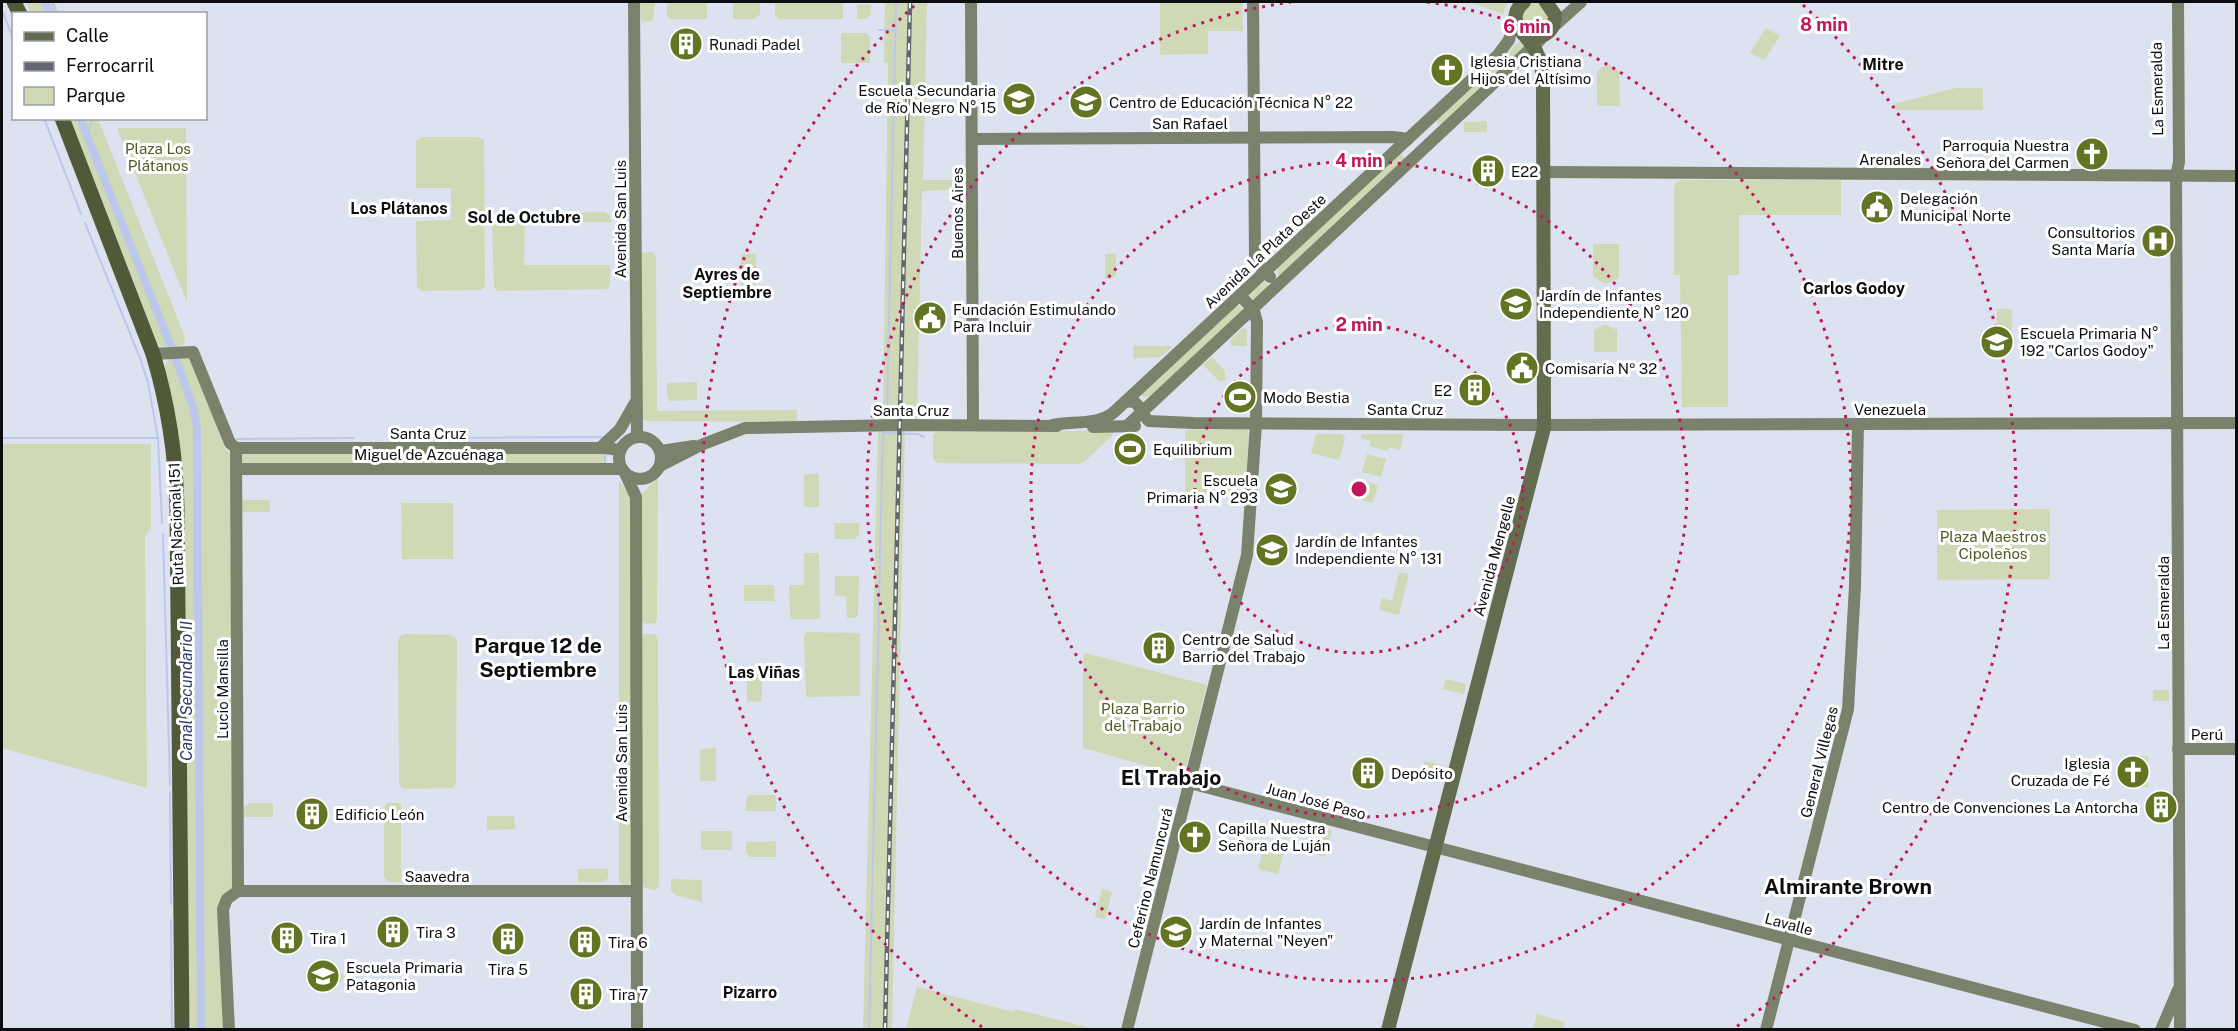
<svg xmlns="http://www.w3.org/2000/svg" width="2238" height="1031" viewBox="0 0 2238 1031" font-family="'Public Sans',sans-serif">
<rect width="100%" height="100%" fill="#dce2f0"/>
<g fill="#cfd9b5">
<polygon points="26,2 54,2 59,13 30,13"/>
<polygon points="640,2 655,2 653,21 643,22 641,20"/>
<polygon points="667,2 707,2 707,19 670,19 667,15"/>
<polygon points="775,2 843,2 843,19 779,19 775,15"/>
<polygon points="885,2 927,2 923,180 962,180 962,190 922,191 917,420 883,420 888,63 884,63"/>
<polygon points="1160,2 1242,2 1243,31 1208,31 1208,54 1160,55"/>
<polygon points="1469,2 1505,2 1507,3 1503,14"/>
<polygon points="1539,2 1550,10 1547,29 1527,32 1519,13 1529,3"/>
<polygon points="733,3 760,3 760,14 755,19 733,19"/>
<polygon points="857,5 871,5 871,14 866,19 857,19"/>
<polygon points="1766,28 1780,36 1764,60 1750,53"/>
<polygon points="841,33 866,33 870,37 870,63 841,63"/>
<polygon points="1522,39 1527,44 1441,125 1439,125 1436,120 1438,117"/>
<polygon points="1608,64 1619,71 1620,106 1597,106 1597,71"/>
<polygon points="1956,88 1983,88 1983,110 1894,110 1894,104"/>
<polygon points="68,119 98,119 184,335 185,342 182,346 164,348 154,342"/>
<polygon points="1487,121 1487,132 1464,132 1464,122"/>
<polygon points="117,128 186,128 187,300 186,300"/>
<polygon points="422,137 478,137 484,140 485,286 481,290 422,291 417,288 416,221 451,220 451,188 416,188 416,141"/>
<polygon points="1400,153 1405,158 1281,275 1278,275 1277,268"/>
<polygon points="1682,180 1841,180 1841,215 1739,215 1739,275 1728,275 1728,407 1682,407 1680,275 1674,275 1674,188 1676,183"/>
<polygon points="605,212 610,216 611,222 525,222 524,265 610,265 610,285 607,289 498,291 494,288 492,218 495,214"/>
<polygon points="1593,244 1619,244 1619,278 1606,284 1593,277"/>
<polygon points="650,252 653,252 656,257 657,411 797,410 797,422 646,421 641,418 642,253"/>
<rect x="741" y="254" width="15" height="31"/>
<polygon points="1105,254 1116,254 1116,275 1111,279 1105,279"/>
<polygon points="1264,281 1269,286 1252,301 1248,296 1250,293"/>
<polygon points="1238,305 1243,310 1150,397 1143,397 1142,394"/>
<rect x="1997" y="309" width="15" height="21"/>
<polygon points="1605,324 1617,330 1617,352 1594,352 1594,330"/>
<polygon points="1243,328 1247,330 1247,346 1231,346 1231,339"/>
<polygon points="1133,346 1173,346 1160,357 1133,358"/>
<polygon points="186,356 192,359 224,446 230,455 233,884 230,890 224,1029 191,1029 186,971 181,479 164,369 168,359"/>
<polygon points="1212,357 1225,371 1225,381 1219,381 1203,365"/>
<polygon points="697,382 697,400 670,401 667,397 667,383"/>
<polygon points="1243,429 1247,430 1249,434 1245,498 1185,494 1185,430"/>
<polygon points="905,431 892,1029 863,1029 878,432"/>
<polygon points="1110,431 1113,432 1112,436 1085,461 1080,464 937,463 933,459 933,435 937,432"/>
<polygon points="1316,434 1342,434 1345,438 1339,460 1311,453"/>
<polygon points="1362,434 1401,434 1403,437 1400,450 1389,447 1388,451 1369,446 1371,441 1361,438"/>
<polygon points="2,444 151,444 151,527 145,537 147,788 2,748"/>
<polygon points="605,452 605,464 242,464 241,462 242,453"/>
<polygon points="1367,454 1386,459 1381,477 1362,472"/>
<rect x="804" y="474" width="15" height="33"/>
<polygon points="658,477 657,619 656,623 646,624 642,622 640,496"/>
<polygon points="1360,480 1378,485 1373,503 1355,498"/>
<polygon points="619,481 631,496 631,881 627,886 621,884 619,881"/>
<rect x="242" y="500" width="28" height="12"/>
<polygon points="401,503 453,503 453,559 402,559"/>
<polygon points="2050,509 2050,579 1937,580 1937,510"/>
<polygon points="834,523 859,523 859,535 855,539 835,539"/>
<polygon points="804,553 819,553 820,619 790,619 789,585 804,585"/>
<polygon points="1399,572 1409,574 1399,615 1379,610 1382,598 1392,601"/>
<polygon points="835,576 859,576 858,615 855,618 847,618 846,596 835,596"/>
<polygon points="744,585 774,585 775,601 744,601"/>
<polygon points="808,632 856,633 860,634 860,696 806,697 804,638 805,634"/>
<polygon points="405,634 451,635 457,639 456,783 452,788 404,789 399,785 398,641 400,636"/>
<polygon points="644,634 654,634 658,638 659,886 655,890 645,888 642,885 641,636"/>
<polygon points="1085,653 1207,685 1184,776 1083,748 1083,657"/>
<polygon points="747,669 762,669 762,701 747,702"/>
<polygon points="1446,679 1466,684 1464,694 1443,689"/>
<rect x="2153" y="690" width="16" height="11"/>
<polygon points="716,748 716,781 700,781 700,749"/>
<rect x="2138" y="756" width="10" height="31"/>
<polygon points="1425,761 1445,766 1441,780 1421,775"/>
<polygon points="749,795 776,795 776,811 746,811 746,799"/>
<polygon points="249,803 273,803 273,817 244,817 244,808"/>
<polygon points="388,803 401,803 401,882 388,882 384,877 384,807"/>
<polygon points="487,816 514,816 515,829 487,830"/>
<polygon points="1326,828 1332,830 1325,857 1315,854 1321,831"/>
<rect x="701" y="831" width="31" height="19"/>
<polygon points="776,841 776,857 750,857 746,853 746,842"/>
<polygon points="1266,842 1285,847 1278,874 1258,869"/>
<polygon points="578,869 608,869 608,878 604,882 578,882"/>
<polygon points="671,879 702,880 702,902 675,895 671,891"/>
<polygon points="1102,889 1112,892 1105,919 1095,917"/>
<polygon points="325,957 345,977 334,988 330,985 332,982 327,978 325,979 312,966 314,963 317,965"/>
<polygon points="917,987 1014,1012 1015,1009 1087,1027 1086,1030 906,1029"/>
<polygon points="1537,1014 1565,1022 1563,1029 1533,1029"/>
</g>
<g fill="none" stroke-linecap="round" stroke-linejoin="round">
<g stroke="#bbc7eb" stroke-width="2">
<polyline points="52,2 57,14"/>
<polyline points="2,10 14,41"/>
<polyline points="879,30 896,30"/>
<polyline points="44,118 81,214"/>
<polyline points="86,135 93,118"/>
<polyline points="85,223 140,358 148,383 158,438 162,523"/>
<polyline points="883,420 887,415 896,2"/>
<polyline points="883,433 918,434 924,437"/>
<polyline points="2,438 158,438"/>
<polyline points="422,438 435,438"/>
<polyline points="444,438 604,437"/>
<polyline points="236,439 354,438"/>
<polyline points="605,454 605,466"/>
<polyline points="163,534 170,785"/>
<polyline points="170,792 171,904"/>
<polyline points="171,920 172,1030"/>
<polyline points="869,1030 883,429"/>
</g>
<g stroke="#bbc7eb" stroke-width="8">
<polyline points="45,2 50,14"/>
<polyline points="80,118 172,349"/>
<polyline points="175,357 193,407 197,428 201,1030"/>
</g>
<g stroke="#7b826b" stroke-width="12">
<polyline points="634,2 637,436"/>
<polyline points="971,2 973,425"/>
<polyline points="1253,2 1255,256 1258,264 1270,277"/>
<polyline points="2178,2 2179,162 2176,176 2180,1030"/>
<polyline points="1552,28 1581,2"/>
<polyline points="972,139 1393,137 1408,139"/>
<polyline points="1544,172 2236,176"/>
<polyline points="153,354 193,352 230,443 236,448 238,891"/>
<path d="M1126 402C1140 398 1140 414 1149 421L1193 423 1544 425 2236 423"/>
<path d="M1052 425C1071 421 1098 425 1113 413L1497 56 1509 40 1515 14"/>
<polyline points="1127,426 1540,40"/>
<polyline points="1093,427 1135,426"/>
<circle cx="640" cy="458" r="21"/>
<polyline points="236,448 605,448 620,450"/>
<polyline points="600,448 620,429 635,403"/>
<polyline points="661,451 694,446"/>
<polyline points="660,466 701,445 745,428 900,425 1057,426"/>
<polyline points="236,469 622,469"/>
<polyline points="625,473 636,497 637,1030"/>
<polyline points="2178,749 2236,749"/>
<polyline points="1190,783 2135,1030"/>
<polyline points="238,891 636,891"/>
<polyline points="229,1030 223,909 227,899 238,891"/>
<polyline points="1127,1030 1247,555 1256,424 1257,322 1254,311 1240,295"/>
<polyline points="1766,1030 1848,709 1855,586 1858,424"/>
<polyline points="2161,1030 2178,990"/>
</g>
<g stroke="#646c4f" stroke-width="14">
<path d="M1523 34C1539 43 1555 33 1555 15L1546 2"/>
<path d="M1388 1030 1544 428 1543 80C1542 70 1541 60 1536 51 1527 35 1503 19 1524 2"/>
</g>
<g stroke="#505938" stroke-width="15">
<polyline points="14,2 20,14"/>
<path d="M62 118 153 354C168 404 176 456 177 508L182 1030"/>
</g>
<g stroke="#62666e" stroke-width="4.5">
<polyline id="rail" points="885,1030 910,2"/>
</g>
<use href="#rail" stroke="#fff" stroke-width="2" stroke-dasharray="7" stroke-linecap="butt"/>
</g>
<g fill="none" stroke="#c2185b" stroke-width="3" stroke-dasharray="3 6">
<circle cx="1359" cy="489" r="164"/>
<circle cx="1359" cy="489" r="328"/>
<path d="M1427 2A492 492 0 1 1 1291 2"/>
<path d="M982 1027A657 657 0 0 1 915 5M1803 5A657 657 0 0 1 1736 1027"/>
</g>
<defs>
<g id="building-disc" transform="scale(1.725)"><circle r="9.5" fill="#637422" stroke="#fff"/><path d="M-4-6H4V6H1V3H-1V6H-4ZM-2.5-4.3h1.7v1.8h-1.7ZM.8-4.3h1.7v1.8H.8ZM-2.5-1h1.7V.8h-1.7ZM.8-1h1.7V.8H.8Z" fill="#fff"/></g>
<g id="church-disc" transform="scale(1.725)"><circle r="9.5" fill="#637422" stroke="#fff"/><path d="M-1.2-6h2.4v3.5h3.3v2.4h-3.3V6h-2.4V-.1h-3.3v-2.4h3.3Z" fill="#fff"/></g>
<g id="school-disc" transform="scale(1.725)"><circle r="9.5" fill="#637422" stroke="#fff"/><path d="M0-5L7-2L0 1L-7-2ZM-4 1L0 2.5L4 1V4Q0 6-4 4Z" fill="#fff"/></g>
<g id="civic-disc" transform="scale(1.725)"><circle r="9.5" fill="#637422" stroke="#fff"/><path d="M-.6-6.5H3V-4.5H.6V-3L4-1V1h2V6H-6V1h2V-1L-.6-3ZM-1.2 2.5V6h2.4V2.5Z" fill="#fff"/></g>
<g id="hospital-disc" transform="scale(1.725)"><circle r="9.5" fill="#637422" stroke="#fff"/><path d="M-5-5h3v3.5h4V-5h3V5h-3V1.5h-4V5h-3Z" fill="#fff"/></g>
<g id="stadium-disc" transform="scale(1.725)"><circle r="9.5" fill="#637422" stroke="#fff"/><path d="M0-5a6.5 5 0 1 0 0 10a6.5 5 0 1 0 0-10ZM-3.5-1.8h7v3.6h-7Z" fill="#fff"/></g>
</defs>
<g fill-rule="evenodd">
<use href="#building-disc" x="686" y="44"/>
<use href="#church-disc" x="1447" y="70"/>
<use href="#school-disc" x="1019" y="99"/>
<use href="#school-disc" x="1086" y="102"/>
<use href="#church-disc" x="2092" y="154"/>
<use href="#building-disc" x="1488" y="171"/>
<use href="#civic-disc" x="1877" y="207"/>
<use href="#hospital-disc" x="2158" y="241"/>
<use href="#school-disc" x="1516" y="304"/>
<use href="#civic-disc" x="930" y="318"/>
<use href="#school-disc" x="1997" y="342"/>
<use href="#civic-disc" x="1522" y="368"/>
<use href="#building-disc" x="1475" y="390"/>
<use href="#stadium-disc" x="1240" y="397"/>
<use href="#stadium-disc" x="1130" y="449"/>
<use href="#school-disc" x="1281" y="489"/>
<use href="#school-disc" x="1272" y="550"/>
<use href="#building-disc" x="1159" y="648"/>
<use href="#church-disc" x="2133" y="772"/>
<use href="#building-disc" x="1368" y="773"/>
<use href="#building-disc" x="2161" y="807"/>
<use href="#building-disc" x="312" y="814"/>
<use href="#church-disc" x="1195" y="837"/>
<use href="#building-disc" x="393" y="932"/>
<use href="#school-disc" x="1176" y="932"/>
<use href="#building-disc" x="287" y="938"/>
<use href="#building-disc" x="508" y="939"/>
<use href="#building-disc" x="585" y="942"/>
<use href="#school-disc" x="323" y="976"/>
<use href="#building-disc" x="586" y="994"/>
</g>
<g text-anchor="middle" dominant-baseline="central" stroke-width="6" stroke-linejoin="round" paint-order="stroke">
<g font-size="15" fill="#0b0d11" stroke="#fff" text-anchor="start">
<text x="709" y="44">Runadi Padel</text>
<text x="1470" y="61">Iglesia Cristiana<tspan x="1470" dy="17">Hijos del Altísimo</tspan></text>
<text x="996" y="90" text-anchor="end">Escuela Secundaria<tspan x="996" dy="17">de Río Negro N° 15</tspan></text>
<text x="1109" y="102">Centro de Educación Técnica N° 22</text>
<text x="2069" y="145" text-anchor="end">Parroquia Nuestra<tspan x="2069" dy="17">Señora del Carmen</tspan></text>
<text x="1511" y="171">E22</text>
<text x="1900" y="198">Delegación<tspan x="1900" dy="17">Municipal Norte</tspan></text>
<text x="2135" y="232" text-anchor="end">Consultorios<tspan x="2135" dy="17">Santa María</tspan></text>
<text x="1539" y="295">Jardín de Infantes<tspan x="1539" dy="17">Independiente N° 120</tspan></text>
<text x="953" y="309">Fundación Estimulando<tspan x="953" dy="17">Para Incluir</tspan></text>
<text x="2020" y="333">Escuela Primaria N°<tspan x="2020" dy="17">192 "Carlos Godoy"</tspan></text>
<text x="1545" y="368">Comisaría Nº 32</text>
<text x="1452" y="390" text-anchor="end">E2</text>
<text x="1263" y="397">Modo Bestia</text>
<text x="1153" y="449">Equilibrium</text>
<text x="1258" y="480" text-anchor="end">Escuela<tspan x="1258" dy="17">Primaria N° 293</tspan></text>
<text x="1295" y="541">Jardín de Infantes<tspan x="1295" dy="17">Independiente N° 131</tspan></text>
<text x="1182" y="639">Centro de Salud<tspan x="1182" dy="17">Barrio del Trabajo</tspan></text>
<text x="2110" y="763" text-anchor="end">Iglesia<tspan x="2110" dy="17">Cruzada de Fé</tspan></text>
<text x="1391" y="773">Depósito</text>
<text x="2138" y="807" text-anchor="end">Centro de Convenciones La Antorcha</text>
<text x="335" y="814">Edificio León</text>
<text x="1218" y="828">Capilla Nuestra<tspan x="1218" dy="17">Señora de Luján</tspan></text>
<text x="1199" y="923">Jardín de Infantes<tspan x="1199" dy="17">y Maternal "Neyen"</tspan></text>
<text x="416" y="932">Tira 3</text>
<text x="310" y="938">Tira 1</text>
<text x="608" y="942">Tira 6</text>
<text x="346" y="967">Escuela Primaria<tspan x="346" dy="17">Patagonia</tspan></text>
<text x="508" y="969" text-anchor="middle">Tira 5</text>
<text x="609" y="994">Tira 7</text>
</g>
<g font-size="15" fill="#0b0d11" stroke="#fff">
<text transform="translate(2157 89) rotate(-91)">La Esmeralda</text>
<text x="1190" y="123">San Rafael</text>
<text x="1890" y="159">Arenales</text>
<text transform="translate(957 213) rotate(-90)">Buenos Aires</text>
<text transform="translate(620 219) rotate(-90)">Avenida San Luis</text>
<text transform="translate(1265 251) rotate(-43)">Avenida La Plata Oeste</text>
<text x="1405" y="409">Santa Cruz</text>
<text x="1890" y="409">Venezuela</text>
<text x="911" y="410">Santa Cruz</text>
<text x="428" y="433">Santa Cruz</text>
<text x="429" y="454">Miguel de Azcuénaga</text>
<text transform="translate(176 524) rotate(-92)">Ruta Nacional 151</text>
<text transform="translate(1494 556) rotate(-75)">Avenida Mengelle</text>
<text transform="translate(2163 603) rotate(-90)">La Esmeralda</text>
<text transform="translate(222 689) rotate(-90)">Lucio Mansilla</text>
<text x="2207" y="734">Perú</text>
<text transform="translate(1819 762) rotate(-76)">General Villegas</text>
<text transform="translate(621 763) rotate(-90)">Avenida San Luis</text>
<text transform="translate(1316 801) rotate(15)">Juan José Paso</text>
<text x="437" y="876">Saavedra</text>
<text transform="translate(1150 878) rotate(-76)">Ceferino Namuncurá</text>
<text transform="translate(1789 924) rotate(15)">Lavalle</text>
</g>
<g font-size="15" fill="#4e5b22" stroke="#fff">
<text x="158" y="148">Plaza Los<tspan x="158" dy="17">Plátanos</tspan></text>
<text x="1993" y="536">Plaza Maestros<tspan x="1993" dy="17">Cipoleños</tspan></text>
<text x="1143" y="708">Plaza Barrio<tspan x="1143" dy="17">del Trabajo</tspan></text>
</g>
<g font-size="16" font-weight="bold" fill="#0b0d11" stroke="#fff">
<text x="1883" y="64">Mitre</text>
<text x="399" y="208">Los Plátanos</text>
<text x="524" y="217">Sol de Octubre</text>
<text x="727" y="274">Ayres de<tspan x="727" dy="18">Septiembre</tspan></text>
<text x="1854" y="288">Carlos Godoy</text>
<text x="764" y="672">Las Viñas</text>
<text x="750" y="992">Pizarro</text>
</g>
<g font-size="16" font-style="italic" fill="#2f3c6b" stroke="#fff">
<text transform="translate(186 691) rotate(-90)">Canal Secundario II</text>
</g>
<g font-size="21" font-weight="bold" fill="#0b0d11" stroke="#fff">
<text x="538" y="645">Parque 12 de<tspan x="538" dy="24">Septiembre</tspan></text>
<text x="1171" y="777">El Trabajo</text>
<text x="1848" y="886">Almirante Brown</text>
</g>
</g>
<circle cx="1359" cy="489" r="9" fill="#c2185b" stroke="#fff" stroke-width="3"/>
<g font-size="18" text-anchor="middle" font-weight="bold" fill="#c2185b" stroke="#fff" stroke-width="6" stroke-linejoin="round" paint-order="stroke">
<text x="1824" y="31">8 min</text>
<text x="1527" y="33">6 min</text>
<text x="1359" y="167">4 min</text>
<text x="1359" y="331">2 min</text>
</g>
<rect width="2238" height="1031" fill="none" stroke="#0b0d11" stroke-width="6"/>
<rect x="12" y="12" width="195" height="108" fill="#ffffff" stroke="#9d9ea0" stroke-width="1.5"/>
<rect x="24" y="32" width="30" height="9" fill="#646c4f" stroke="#9d9ea0" stroke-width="1.5"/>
<text x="66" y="42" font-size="18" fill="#0b0d11">Calle</text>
<rect x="24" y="62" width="30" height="9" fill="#62666e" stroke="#9d9ea0" stroke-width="1.5"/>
<text x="66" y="72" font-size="18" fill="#0b0d11">Ferrocarril</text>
<rect x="24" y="87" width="30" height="18" fill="#cfd9b5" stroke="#9d9ea0" stroke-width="1.5"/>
<text x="66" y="102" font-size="18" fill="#0b0d11">Parque</text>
</svg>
